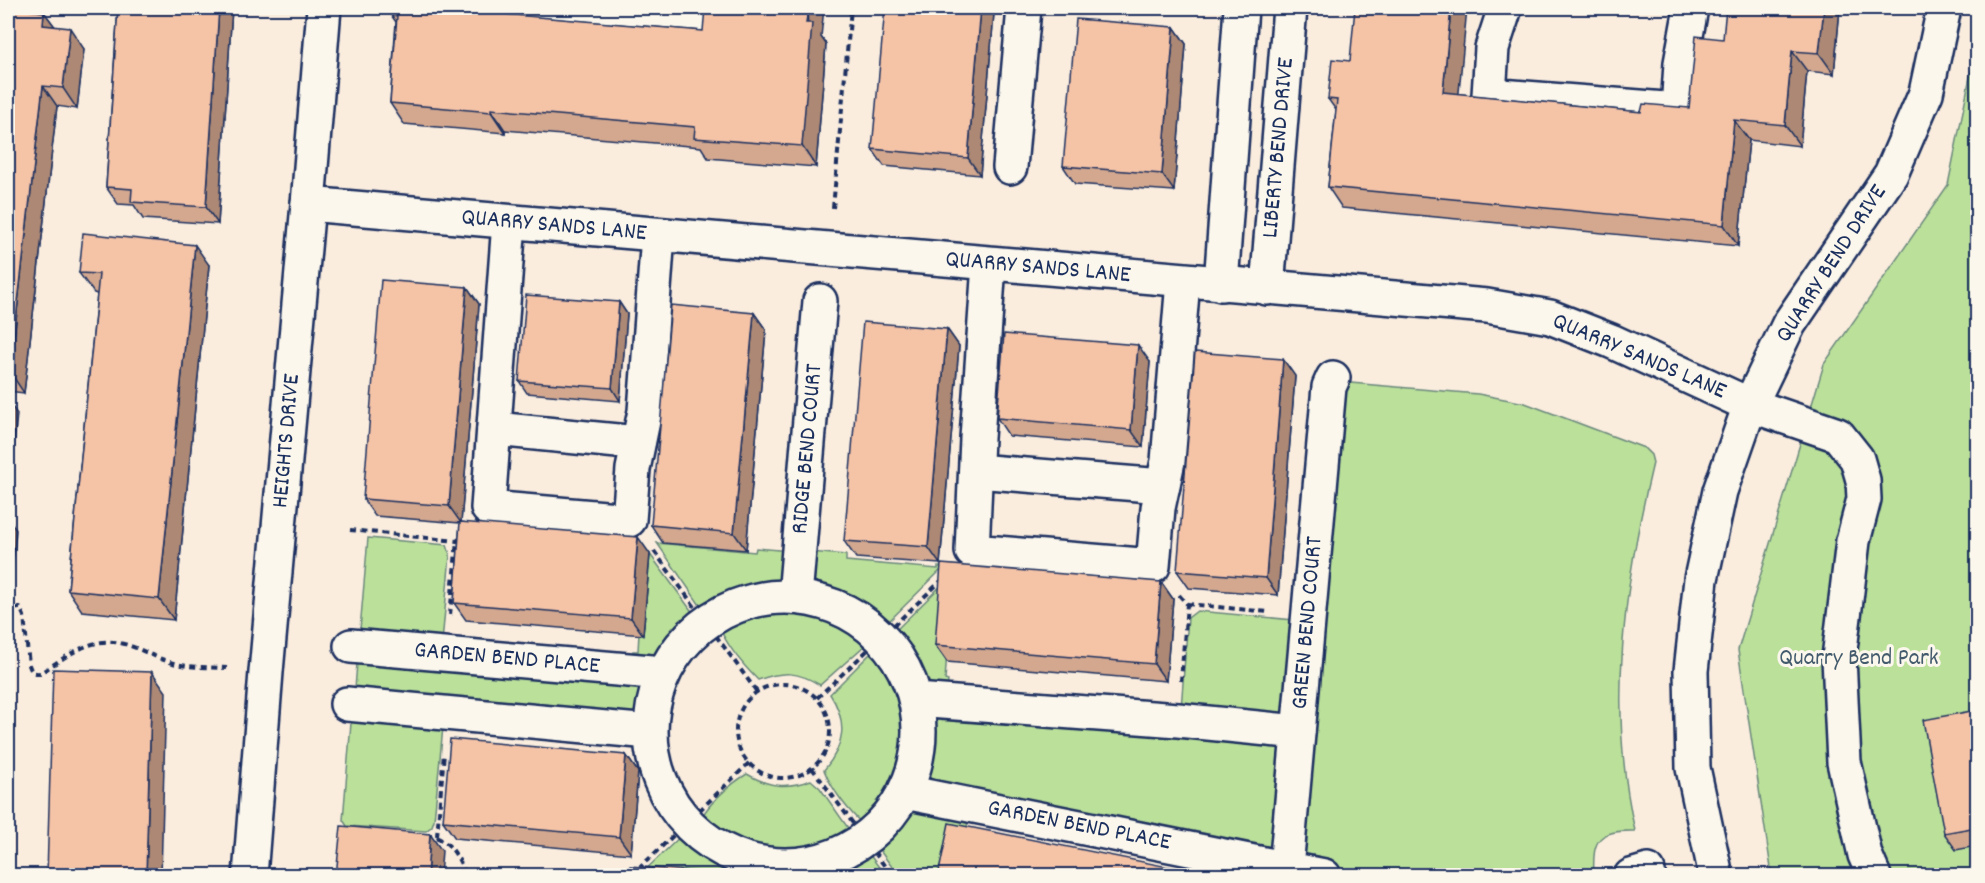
<svg xmlns="http://www.w3.org/2000/svg" width="1985" height="883" viewBox="0 0 1985 883" font-family="Dekko,sans-serif">
<rect width="100%" height="100%" fill="#faedde"/>
<filter id="ink" filterUnits="userSpaceOnUse"><feTurbulence type="fractalNoise" baseFrequency=".0167" numOctaves="2"/><feDisplacementMap in="SourceGraphic" scale="12" xChannelSelector="R" yChannelSelector="G"/><feConvolveMatrix kernelMatrix="1 2 1 2 8 2 1 2 1" color-interpolation-filters="sRGB"/></filter>
<g filter="url(#ink)">
<g fill="#bbe09a" stroke="#6b887c" stroke-width="1.5">
<polygon points="1977,42 1977,875 1772,875 1738,650 1824,364 1948,185"/>
<path d="M1339 382 1478 394 1525 403 1644 448 1651 455 1653 463C1624 583 1607 709 1635 831 1598 830 1592 839 1594 875H1350L1296 865Z"/>
<polygon points="368,538 447,545 450,555 442,642 359,641"/>
<polygon points="657,543 755,552 756,548 790,551 787,586 745,592 704,611"/>
<polygon points="644,546 696,617 671,641 656,668 631,666 633,651 638,651"/>
<path d="M809 552 846 555V561L938 569V567H944L884 626C860 606 836 595 806 588Z"/>
<polygon points="949,578 952,582 945,680 948,681 946,697 924,694 914,666 892,634"/>
<path d="M767 606C812 605 832 612 869 638L864 646 820 685C797 671 783 671 758 680 742 664 726 645 718 624L741 613Z"/>
<polygon points="1197,611 1294,620 1294,718 1181,709 1188,618"/>
<path d="M879 648C924 711 920 771 865 826 849 812 832 790 824 770 845 745 848 722 830 694L874 650Z"/>
<polygon points="358,651 652,678 643,727 354,701"/>
<polygon points="927,705 1285,737 1282,852 917,789 928,748"/>
<polygon points="352,711 443,727 434,820 432,826 426,831 347,826 343,820"/>
<path d="M747 774C769 787 787 789 811 780L820 788 853 835C798 868 749 862 699 821 709 803 729 785 747 774Z"/>
<polygon points="912,798 970,811 958,875 898,875 875,844 897,822"/>
<path d="M683 834C705 852 727 865 755 872 764 874 776 873 783 876H639Z"/>
<polygon points="866,850 885,875 802,875 836,866"/>
</g>
<g fill="none" stroke-linecap="round" stroke-linejoin="round">
<g stroke="#1b2f5e" stroke-width="38">
<g id="minor">
<polyline points="535,8 535,15 691,28 693,8"/>
<polyline points="1505,8 1492,48 1489,95 1678,110 1681,63 1691,8"/>
<polyline points="1010,167 1024,8"/>
<polyline points="308,204 1487,306 1550,317 1611,341 1750,405 1838,435 1857,459 1863,480 1864,499 1853,541 1839,658 1844,762 1865,855 1874,876"/>
<polyline points="509,222 488,508 629,520 633,469 645,411 658,235"/>
<polyline points="989,264 977,438 972,551 1153,566 1158,508 1168,461 1183,281"/>
<polyline points="1221,284 1241,8"/>
<polyline points="1267,288 1290,8"/>
<polyline points="494,429 638,443"/>
<polyline points="976,471 1163,486"/>
<polyline points="795,597 820,301"/>
<circle cx="785" cy="731" r="134"/>
<polyline points="351,646 663,673"/>
<polyline points="916,700 1178,720 1298,732"/>
<polyline points="347,704 650,732"/>
<polyline points="905,792 1324,876"/>
<polyline points="1286,868 1329,387 1333,378"/>
<polyline points="250,876 266,672 308,204 324,8"/>
<polyline points="1631,876 1648,871"/>
<polyline points="1716,876 1693,768 1691,671 1701,579 1720,491 1750,405 1789,324 1891,174 1926,93 1944,8"/>
</g>
</g>
<g stroke="#1b2f5e" stroke-width="4" stroke-dasharray="6 4.5" stroke-linecap="butt">
<polyline points="833,208 851,8"/>
<polyline points="350,530 457,541 461,537"/>
<polyline points="654,551 757,692"/>
<polyline points="1179,595 1187,604 1181,681"/>
<polyline points="1187,604 1269,612"/>
<polyline points="450,615 457,541"/>
<path d="M8 617C10 611 13 608 20 608L24 616 29 665C31 671 33 674 40 673 57 663 77 647 97 643 123 637 143 653 167 661 184 668 208 667 227 668"/>
<circle cx="783" cy="731" r="47"/>
<polyline points="817,698 943,579"/>
<polyline points="812,768 892,876"/>
<path d="M426 835C449 837 458 856 466 876"/>
<polyline points="437,836 444,753"/>
<polyline points="631,876 749,763"/>
</g>
<use href="#minor" stroke="#fbf7ec" stroke-width="33"/>
</g>
<g fill="#d3a88f" stroke="#1b2f5e" stroke-width="1.5">
<polygon points="8,8 44,12 55,27 84,49 77,109 57,106 24,393 8,391"/>
<polygon points="118,8 232,8 218,224 143,219 134,205 118,204 106,187"/>
<polygon points="981,8 990,8 994,13 980,175 884,166 872,149"/>
<polygon points="1840,8 1834,74 1807,71 1800,146 1749,140 1738,246 1342,208 1328,187 1336,110 1328,99 1459,94 1641,112 1689,108 1723,39"/>
<polygon points="391,15 519,16 703,31 821,37 826,44 816,167 708,158 701,147 505,130 505,133 404,124 390,103 396,22"/>
<polygon points="1174,27 1186,44 1174,191 1075,184 1063,166"/>
<polygon points="209,265 174,620 82,611 68,590 97,294 94,293 79,273"/>
<polygon points="467,287 479,304 461,522 650,554 643,635 466,620 454,603 460,523 375,516 363,499"/>
<polygon points="619,302 627,314 620,401 527,393 519,381"/>
<polygon points="754,313 766,330 746,550 663,543 651,525"/>
<polygon points="947,329 959,346 940,564 856,558 844,541"/>
<polygon points="1150,362 1143,447 1009,436 997,418"/>
<polygon points="1295,376 1278,595 1189,588 1177,571"/>
<polygon points="1161,582 1173,599 1166,681 947,662 935,645"/>
<polygon points="1977,710 1977,846 1956,850 1944,833"/>
<polygon points="626,755 638,772 631,854 455,838 443,821"/>
</g>
<g fill="#ac8874" stroke="#1b2f5e" stroke-width="1.5">
<polygon points="219,8 232,8 218,224 206,207"/>
<polygon points="503,8 519,8 517,35 503,14"/>
<polygon points="808,8 824,8 821,37 826,44 816,167 802,146"/>
<polygon points="981,8 990,8 994,13 980,175 968,158"/>
<polygon points="1451,8 1467,8 1457,113 1443,92"/>
<polygon points="1824,8 1840,8 1834,74 1819,53"/>
<polygon points="44,12 59,32 43,25"/>
<polygon points="1174,27 1186,44 1174,191 1162,174"/>
<polygon points="70,28 84,49 77,109 63,88"/>
<polygon points="1792,51 1807,71 1800,146 1785,125"/>
<polygon points="43,86 57,106 24,393 10,372"/>
<polygon points="491,109 505,130 505,133 491,112"/>
<polygon points="1734,120 1749,140 1738,246 1724,225"/>
<polygon points="195,245 209,265 174,620 159,599"/>
<polygon points="467,287 479,304 461,523 449,506"/>
<polygon points="619,302 627,314 620,401 612,388"/>
<polygon points="754,313 766,330 746,550 734,533"/>
<polygon points="947,329 959,346 940,564 928,547"/>
<polygon points="1138,345 1150,362 1143,447 1131,430"/>
<polygon points="1283,359 1295,376 1278,595 1266,578"/>
<polygon points="8,401 17,414 8,506"/>
<polygon points="8,517 16,530 10,593 8,589"/>
<polygon points="638,537 650,554 643,635 631,618"/>
<polygon points="1161,582 1173,599 1166,681 1154,664"/>
<polygon points="152,672 166,692 161,876 146,876"/>
<polygon points="626,755 638,772 631,854 619,837"/>
<polygon points="430,834 442,851 440,876 427,876"/>
</g>
<g fill="#f5c3a6" stroke="#1b2f5e" stroke-width="1.5">
<polygon points="8,8 44,12 43,25 70,28 63,88 43,86 10,372 8,372"/>
<polygon points="118,8 219,8 206,207 131,202 132,189 106,187"/>
<polygon points="392,8 503,8 503,14 703,31 705,8 808,8 806,23 812,23 802,146 694,138 695,127 491,109 491,112 390,103 397,16 391,15"/>
<polygon points="885,8 981,8 968,158 872,149"/>
<polygon points="1355,8 1451,8 1443,92 1641,112 1643,104 1689,108 1696,36 1723,39 1726,8 1824,8 1819,53 1792,51 1785,125 1734,120 1724,225 1328,187 1337,100 1328,99 1332,59 1350,61"/>
<polygon points="1076,19 1174,27 1162,174 1063,166"/>
<polygon points="83,233 195,245 159,599 68,590 99,274 79,273"/>
<polygon points="381,280 467,287 449,506 363,499"/>
<polygon points="526,295 619,302 612,388 519,381"/>
<polygon points="671,305 754,313 734,533 651,525"/>
<polygon points="863,322 947,329 928,547 844,541"/>
<polygon points="1004,334 1138,345 1131,430 997,418"/>
<polygon points="1195,352 1283,359 1266,578 1177,571"/>
<polygon points="460,522 638,537 631,618 454,603"/>
<polygon points="941,564 1161,582 1154,664 935,645"/>
<polygon points="53,669 152,672 146,876 47,876"/>
<polygon points="1977,710 1977,827 1944,833 1923,720"/>
<polygon points="450,739 626,755 619,837 443,821"/>
<polygon points="949,823 1208,875 1208,876 938,876"/>
<polygon points="341,826 430,834 427,876 336,876"/>
<polygon points="630,866 714,873 714,876 629,876"/>
</g>
</g>
<g text-anchor="middle" dominant-baseline="central" stroke-width="6" stroke-linejoin="round" paint-order="stroke">
<g font-size="24" fill="#1b2f5e" stroke="#fbf7ec">
<text transform="translate(1279 148) rotate(-85)">LIBERTY BEND DRIVE</text>
<text transform="translate(554 226) rotate(5)">QUARRY SANDS LANE</text>
<text transform="translate(1832 264) rotate(-57)">QUARRY BEND DRIVE</text>
<text transform="translate(1038 268) rotate(5)">QUARRY SANDS LANE</text>
<text transform="translate(1639 357) rotate(23)">QUARRY SANDS LANE</text>
<text transform="translate(287 441) rotate(-85)">HEIGHTS DRIVE</text>
<text transform="translate(808 449) rotate(-85)">RIDGE BEND COURT</text>
<text transform="translate(1308 623) rotate(-85)">GREEN BEND COURT</text>
<text transform="translate(507 659) rotate(5)">GARDEN BEND PLACE</text>
<text transform="translate(1079 826) rotate(11)">GARDEN BEND PLACE</text>
</g>
<g font-size="24" fill="#435b6d" stroke="#fbf7ec">
<text x="1859" y="659">Quarry Bend Park</text>
</g>
</g>
<rect width="1985" height="883" fill="none" stroke="#fbf7ec" stroke-width="30"/>
<rect x="15" y="15" width="1955" height="853" fill="none" stroke="#1b2f5e" stroke-width="2" filter="url(#ink)"/>
</svg>
